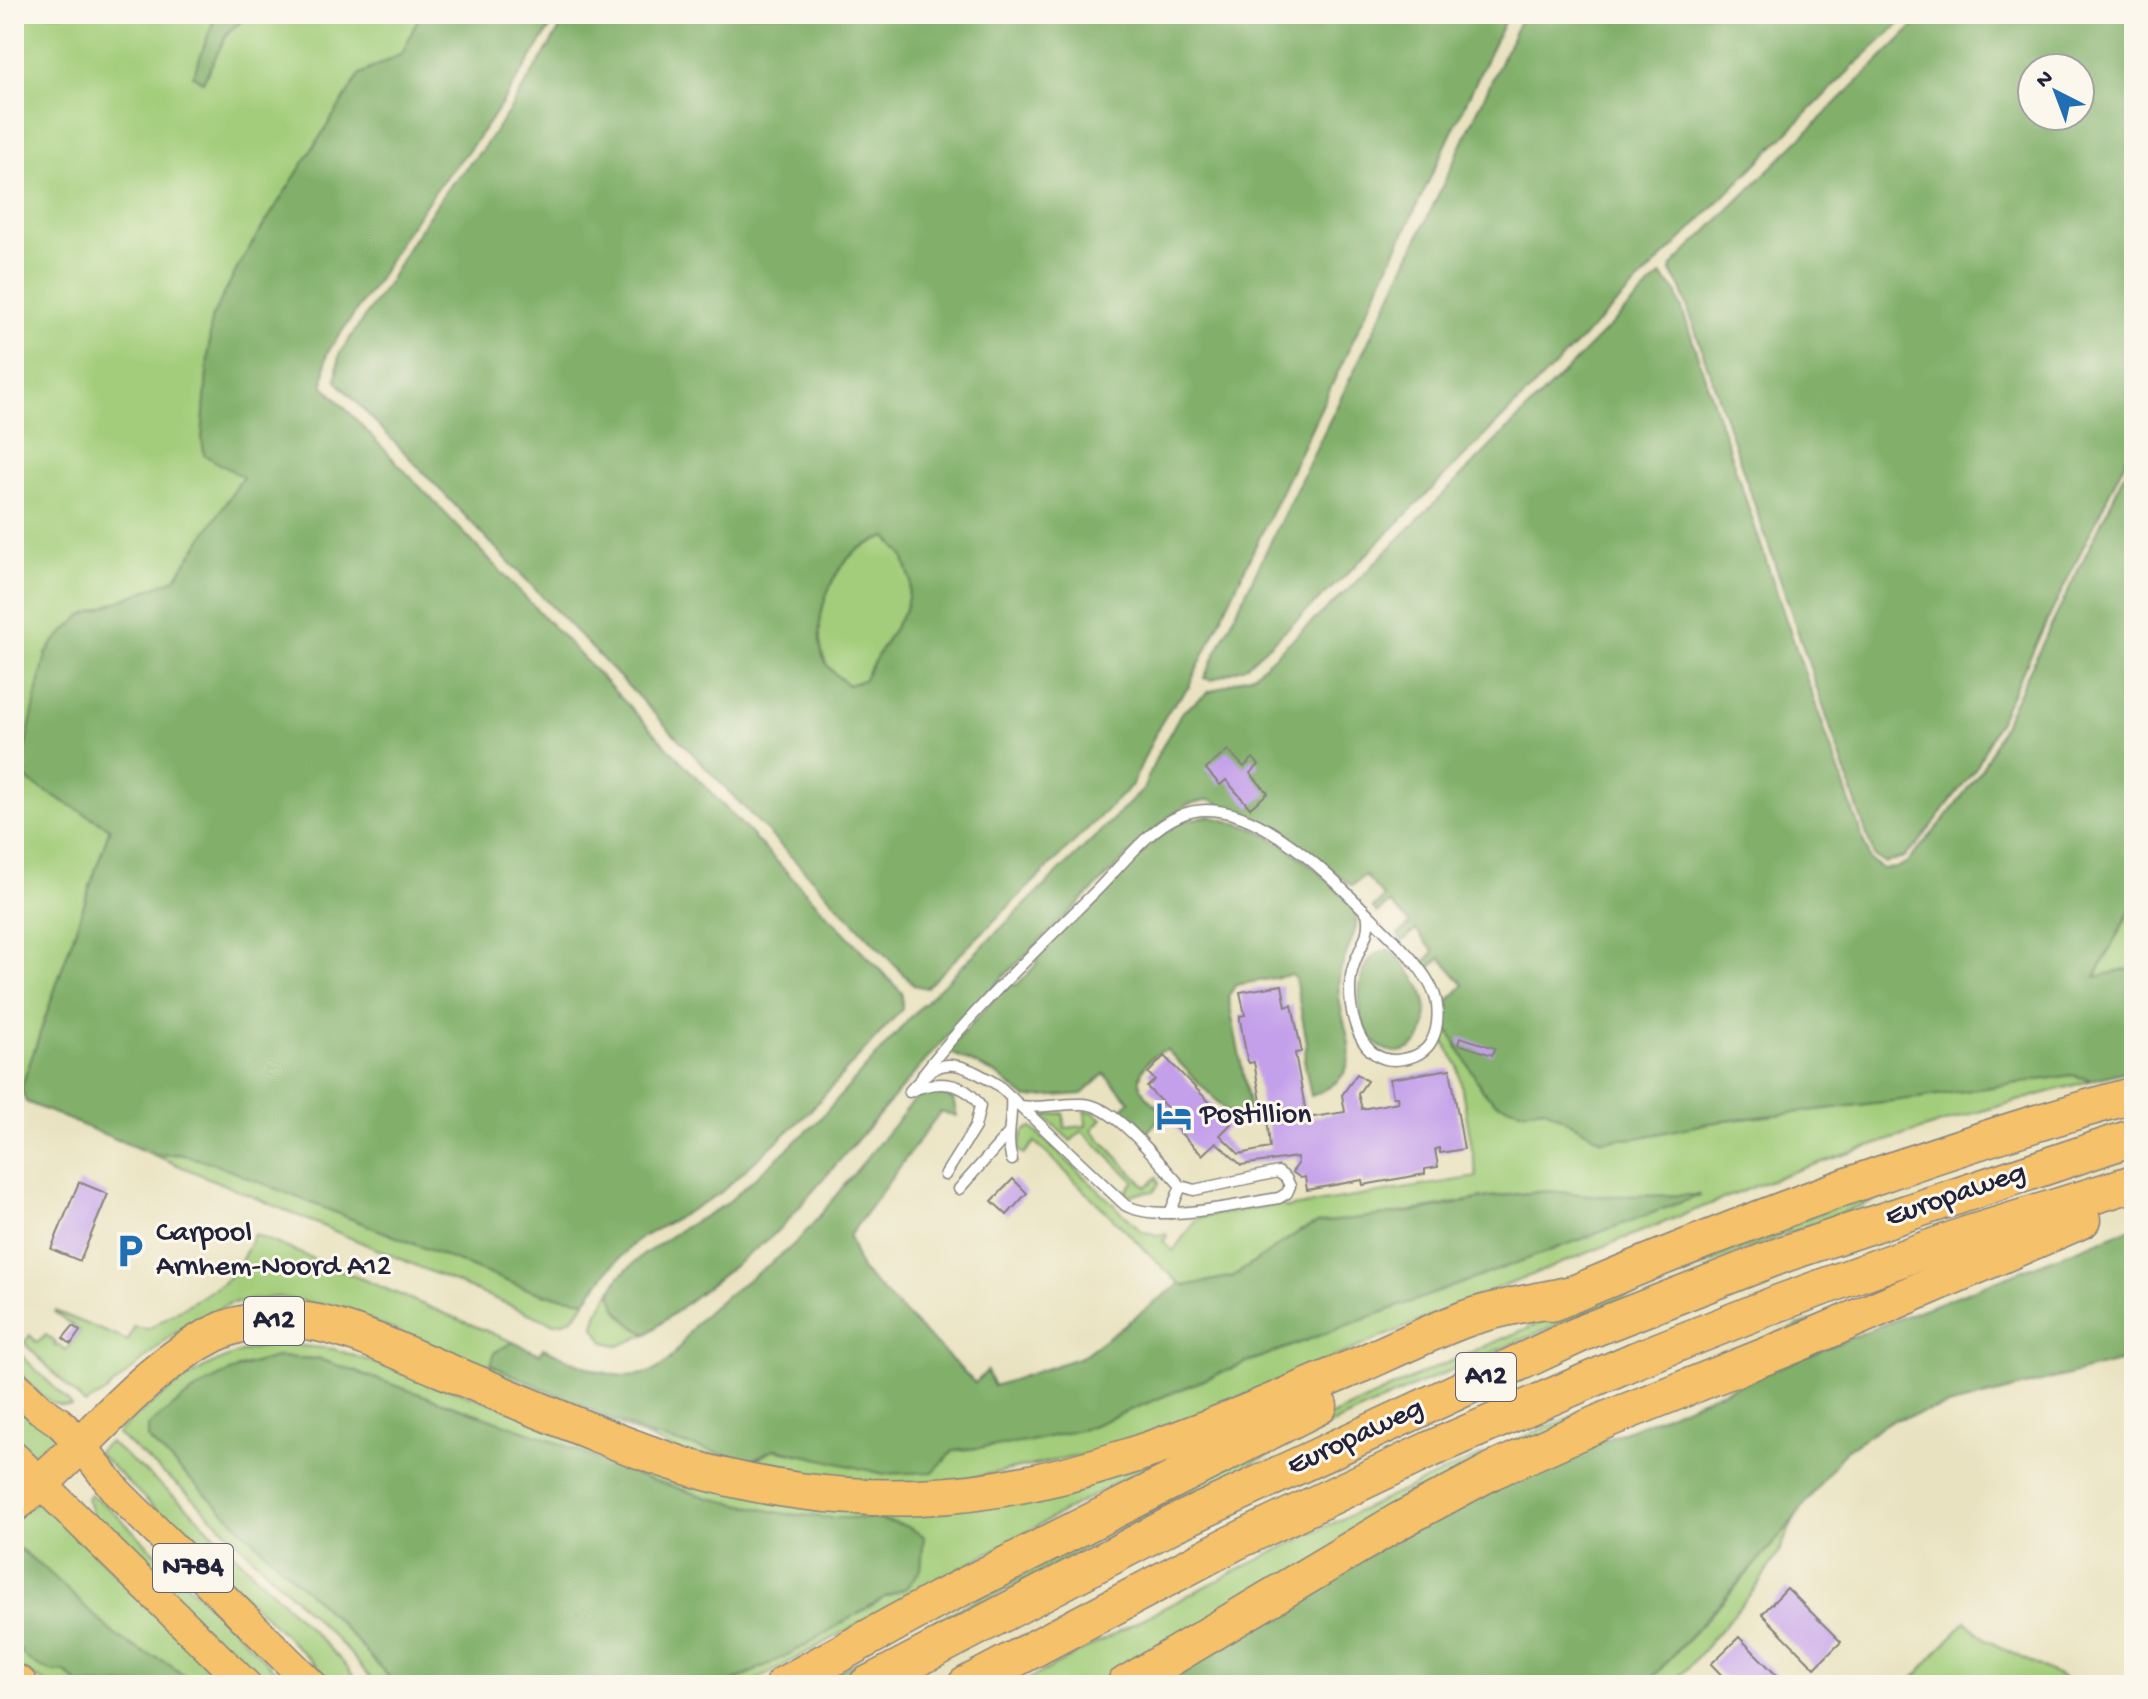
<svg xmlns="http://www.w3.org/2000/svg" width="2148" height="1699" viewBox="0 0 2148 1699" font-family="'Gochi Hand',sans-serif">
<rect width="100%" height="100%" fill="#fbf7ec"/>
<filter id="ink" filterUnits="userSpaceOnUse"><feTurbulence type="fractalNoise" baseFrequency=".0125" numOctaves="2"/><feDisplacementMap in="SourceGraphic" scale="16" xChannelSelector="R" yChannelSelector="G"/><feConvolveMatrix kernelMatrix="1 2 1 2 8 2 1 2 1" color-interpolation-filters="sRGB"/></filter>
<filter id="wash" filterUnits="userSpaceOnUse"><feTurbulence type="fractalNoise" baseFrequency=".006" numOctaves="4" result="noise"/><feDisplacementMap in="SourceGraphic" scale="32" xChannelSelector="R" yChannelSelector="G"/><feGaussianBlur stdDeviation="1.8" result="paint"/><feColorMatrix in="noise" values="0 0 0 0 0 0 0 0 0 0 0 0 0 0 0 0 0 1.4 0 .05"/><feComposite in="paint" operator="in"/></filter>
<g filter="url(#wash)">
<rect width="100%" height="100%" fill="#e9e2c0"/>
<g fill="#a3cd7a" stroke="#62785a" stroke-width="2">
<polygon points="14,14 546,14 204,539 32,783 110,828 21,1089 14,1084"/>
<path d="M887 537 903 556 911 581 906 608 863 680 848 685C841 679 830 671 826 663 809 628 828 572 858 550 866 544 878 541 887 537Z"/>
<polygon points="2134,903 2134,968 2095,978"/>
<polygon points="1446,1026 1483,1091 1495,1102 1523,1111 1544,1108 1602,1140 1637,1138 1709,1123 1917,1098 2072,1075 2092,1080 1957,1118 1786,1174 1474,1298 1173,1426 1094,1453 945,1483 851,1484 679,1451 345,1309 279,1297 231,1303 195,1320 171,1336 106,1392 85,1404 24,1343 30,1335 37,1343 46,1335 56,1343 54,1345 56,1347 59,1345 66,1350 80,1331 54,1312 55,1311 128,1341 134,1327 148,1329 223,1283 238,1268 254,1234 513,1342 495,1352 756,1460 773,1449 801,1455 944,1462 953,1451 1026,1442 1084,1429 1245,1363 1698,1196 1598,1196 1548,1191 1489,1197 1300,1231 1234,1276 1184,1286 1180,1284 1035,1142 1024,1154 1018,1150 1023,1132 1031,1127 1142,1231 1157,1235 1166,1234 1168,1236 1163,1241 1173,1251 1197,1218 1282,1204 1286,1208 1477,1177 1458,1066 1444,1042"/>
<polygon points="1085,1111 1093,1112 1102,1119 1092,1130 1146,1187 1157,1177 1159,1184 1154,1191 1130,1195 1125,1192 1134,1181 1082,1131 1071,1141 1044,1116 1063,1113 1065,1128 1086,1126"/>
<path d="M179 1154 209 1162 514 1284 542 1294 586 1300C578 1315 570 1324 552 1323L154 1155Z"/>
<path d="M1903 1181 1905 1189C1746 1248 1588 1310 1433 1378 1226 1470 1028 1578 828 1685H814L1277 1441 1428 1371 1585 1303Z"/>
<path d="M611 1291C615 1311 628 1325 647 1334L619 1346 604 1342 594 1326 598 1312Z"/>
<path d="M1836 1312 1277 1581 1105 1685H1018C1140 1620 1262 1555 1387 1498 1534 1430 1684 1368 1836 1312Z"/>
<path d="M280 1344 334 1349 769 1498 1154 1462 748 1685H726L797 1650 887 1596 906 1588V1526L873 1518H832L786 1514 709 1498 623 1471 546 1438 319 1359 276 1357 239 1367 149 1439 341 1624 396 1685H376L348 1651 194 1499 117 1434C125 1424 136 1417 146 1409 186 1376 227 1349 280 1344Z"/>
<path d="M14 1348 69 1402 71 1406C48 1409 30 1384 15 1369Z"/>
<polygon points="14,1399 70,1441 38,1465 14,1441"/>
<polygon points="109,1442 187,1507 341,1660 361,1685 336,1685 97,1452"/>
<polygon points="90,1494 114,1512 290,1685 262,1685 259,1683 94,1519 87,1498"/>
<polygon points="40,1500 227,1685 194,1685 170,1664 143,1652 115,1635 26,1553 14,1545 14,1517"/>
<polygon points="1797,1513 1779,1552 1755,1589 1685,1671 1668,1685 1646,1685 1743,1579"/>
<polygon points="1966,1621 1986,1640 2077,1685 1907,1685"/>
<path d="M14 1643C31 1670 63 1660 79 1685H50L14 1666Z"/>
</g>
<g fill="#82b06a" stroke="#526952" stroke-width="2" fill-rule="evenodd">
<polygon points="216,14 251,14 228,32 203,82 193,76"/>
<polygon points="420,14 559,14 501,105 472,146 440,184 402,238 380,277 327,353 323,385 902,993 902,1009 807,1114 719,1194 636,1241 610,1268 586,1300 542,1294 514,1284 209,1162 179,1154 154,1155 26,1102 21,1089 110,828 31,783 14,766 14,761 20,757 25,748 46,654 54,642 81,616 175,579 243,477 204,455 202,438 211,319 241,261 360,74 402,54"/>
<path d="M569 14H1508L1188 688 1171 707 1157 730 1132 785 926 988 914 985 336 381 339 354 388 283 410 244 446 190 481 151 509 111ZM887 537 903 556 911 581 906 608 863 680 848 685C841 679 830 671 826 663 809 628 828 572 858 549 866 544 878 540 887 537Z"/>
<polygon points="1523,14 1910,14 1854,66 1344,577 1245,667 1211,680 1204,678 1392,293"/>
<path d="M1926 14H2134V442L1977 766 1918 844 1904 857 1885 863 1874 856 1681 288 1671 271 1672 266ZM2032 68H2080V116H2032Z"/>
<path d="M1661 275 1676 291 1785 617 1870 860 1883 869 1896 868 1908 862 1944 820 1982 769 2134 455V903L2095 977 2134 968V1069L2092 1080 2072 1075 1917 1098 1709 1123 1637 1138 1602 1140 1544 1108 1523 1111 1495 1102 1483 1091 1446 1026 1448 1001 1464 985 1441 958 1428 969 1423 963 1434 952 1416 930 1403 941 1398 935 1410 924 1390 903 1377 913 1373 908 1384 897 1365 875 1352 886C1322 862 1292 836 1258 819 1242 811 1225 809 1210 799L1189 804 1168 817 997 983 939 1045 788 1220 771 1237 647 1334C628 1325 615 1311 611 1291L620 1276 643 1255 683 1228 725 1205 816 1123 919 1008 1143 790 1156 758 1181 713 1209 692 1254 674 1351 587Z"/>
<path d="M1209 816C1223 820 1238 823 1252 828 1288 843 1332 880 1356 911 1360 933 1342 955 1339 978 1333 1025 1381 1070 1311 1096L1304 1059 1307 1043 1295 978 1291 975 1236 985 1228 996 1252 1119 1231 1116 1167 1050C1152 1052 1134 1074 1142 1089 1146 1098 1158 1106 1164 1113L1145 1135 1121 1110 1130 1101 1104 1074 1082 1094 1026 1098 996 1074 951 1053 953 1044 1008 984 1017 985 1036 965 1039 953 1166 830 1182 821Z"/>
<path d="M1388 950 1393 952C1413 976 1430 989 1426 1022 1422 1055 1387 1063 1369 1035 1354 1013 1354 954 1388 950Z"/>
<path d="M935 1091 953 1099 957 1116 940 1112 849 1236 861 1270 975 1383 987 1371 994 1386 1081 1357 1180 1284 1185 1286 1234 1276 1300 1231 1318 1223 1427 1210 1489 1197 1548 1191 1598 1196 1701 1195 1245 1363 1084 1429 1026 1442 953 1451 933 1472 884 1474 778 1449C767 1449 760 1459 748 1460L650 1436 491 1365 495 1352 513 1342 540 1354 543 1348C574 1361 613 1384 648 1373 677 1364 682 1336 702 1317 729 1289 765 1271 793 1245 811 1228 826 1208 841 1189 866 1159 891 1129 915 1099L925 1093Z"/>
<polygon points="2134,1227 2134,1358 1890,1421 1846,1450 1782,1534 1646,1685 1147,1685 1469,1496 1877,1327"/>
<path d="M276 1357 319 1359 546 1438 624 1471 709 1498 786 1514 832 1518H873L906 1526 924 1536 921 1570 906 1588 887 1596 797 1650 726 1685H396L341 1624 148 1439V1426C195 1388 217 1372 276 1357Z"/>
<path d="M14 1545 49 1572 115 1635 143 1652 170 1664 194 1685H79L65 1672C42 1673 27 1662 14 1643Z"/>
</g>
<g id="blocks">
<g fill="#c4a0ea">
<polygon points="1228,750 1244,767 1253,758 1259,765 1250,773 1268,793 1250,808 1226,780 1220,785 1206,769"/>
<polygon points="1282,985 1286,1007 1292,1005 1293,1010 1301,1048 1301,1052 1295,1053 1307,1118 1345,1112 1342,1095 1357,1074 1367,1081 1358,1094 1362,1109 1398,1102 1397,1097 1393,1097 1390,1079 1450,1069 1464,1149 1440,1153 1439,1148 1435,1149 1438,1167 1425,1169 1425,1174 1363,1185 1362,1180 1307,1190 1305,1177 1301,1178 1292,1172 1298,1164 1297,1157 1241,1165 1216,1142 1202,1155 1164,1116 1170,1111 1147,1087 1155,1080 1148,1073 1164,1056 1231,1124 1220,1135 1239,1154 1270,1148 1266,1106 1262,1107 1254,1062 1249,1063 1247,1059 1240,1020 1240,1016 1245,1015 1240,992"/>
<polygon points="1460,1037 1495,1048 1492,1055 1458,1044"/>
<polygon points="1013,1179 1027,1193 1007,1215 992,1201"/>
<polygon points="79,1182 108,1194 80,1261 51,1249"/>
<polygon points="73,1326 80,1331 71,1344 63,1338"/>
<polygon points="1787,1588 1841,1642 1815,1668 1762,1614"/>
<polygon points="1739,1637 1786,1685 1731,1685 1711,1664"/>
</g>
</g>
</g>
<g filter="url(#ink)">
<use href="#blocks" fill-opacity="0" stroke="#86827e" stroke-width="2"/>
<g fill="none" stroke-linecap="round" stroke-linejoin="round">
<g stroke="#86827e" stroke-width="13">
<g id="service">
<path d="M923 1074C975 1007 1038 949 1098 889 1122 865 1147 830 1179 816 1244 786 1331 877 1372 918 1393 940 1422 964 1434 993 1439 1006 1439 1027 1432 1040 1427 1051 1415 1057 1403 1059 1359 1068 1346 1009 1351 976 1354 953 1373 937 1367 913"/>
<path d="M911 1091C936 1080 964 1080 980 1106L975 1127 945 1175"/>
<path d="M909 1092C941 1053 958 1061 998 1085L1125 1205C1160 1224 1238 1204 1279 1198L1287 1193 1290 1186 1286 1178 1278 1172 1194 1190 1181 1186C1159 1163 1116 1105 1083 1104 1062 1103 1042 1109 1021 1106"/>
<path d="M1011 1097C1013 1119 1005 1139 1012 1160"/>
<polyline points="959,1189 1008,1134"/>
<polyline points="1170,1213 1181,1186"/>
</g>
</g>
<g stroke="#86827e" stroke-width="33">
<g id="primary">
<polyline points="14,1384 40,1409 59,1422 81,1445 117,1492 312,1685"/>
<polyline points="14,1457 246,1685"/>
</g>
</g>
<g stroke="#86827e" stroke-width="39">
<g id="motorway">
<path d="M1552 1303C1741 1222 1936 1149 2134 1095"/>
<path d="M14 1504C83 1453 136 1373 214 1334 247 1317 295 1316 330 1326 368 1336 405 1354 441 1369 522 1402 602 1439 685 1466 759 1489 843 1500 920 1497 1077 1491 1222 1423 1364 1363 1397 1348 1431 1332 1465 1319 1499 1307 1537 1302 1572 1294"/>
<polyline points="14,1682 19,1685"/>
<polyline points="783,1685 939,1599 1319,1406"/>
<polyline points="867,1685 1173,1524 1587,1331 1784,1254 2134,1137"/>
<polyline points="966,1685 1233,1543 1429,1450 1636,1360 1779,1303 1966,1235 2134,1183"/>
<polyline points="1125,1685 1399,1521 1492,1471 1608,1419 1801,1342 2082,1220"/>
</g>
</g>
<use href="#service" stroke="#fff" stroke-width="10"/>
<use href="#primary" stroke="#f5c16b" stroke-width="30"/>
<use href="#motorway" stroke="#f5c16b" stroke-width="36"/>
</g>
</g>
<defs>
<g id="hotel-bare" transform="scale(2.76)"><path d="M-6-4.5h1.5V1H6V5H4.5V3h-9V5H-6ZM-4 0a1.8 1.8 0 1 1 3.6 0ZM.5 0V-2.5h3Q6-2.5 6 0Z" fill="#1f6fb2" stroke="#fbf7ec" stroke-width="2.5" paint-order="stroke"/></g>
<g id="parking-bare" transform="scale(2.76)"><path d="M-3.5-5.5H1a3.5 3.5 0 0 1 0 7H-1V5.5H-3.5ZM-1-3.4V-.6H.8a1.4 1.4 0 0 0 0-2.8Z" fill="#1f6fb2" stroke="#fbf7ec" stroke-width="2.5" paint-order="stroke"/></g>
</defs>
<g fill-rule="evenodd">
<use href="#hotel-bare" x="1174" y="1116"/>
<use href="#parking-bare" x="130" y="1251"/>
</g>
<g text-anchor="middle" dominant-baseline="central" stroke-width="6" stroke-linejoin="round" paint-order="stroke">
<g fill="#fbf7ec" stroke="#636270" stroke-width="2">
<rect x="244" y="1297" width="60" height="48" rx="6"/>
<rect x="1456" y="1353" width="60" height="48" rx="6"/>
<rect x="153" y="1544" width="80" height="48" rx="6"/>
</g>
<g font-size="28" font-weight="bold" fill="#22223b">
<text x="274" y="1321">A12</text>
<text x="1486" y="1377">A12</text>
<text x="193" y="1568">N784</text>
</g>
<g font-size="30" fill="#22223b" stroke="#fbf7ec" text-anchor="start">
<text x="1200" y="1116">Postillion</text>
<text x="156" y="1234">Carpool<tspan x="156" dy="34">Arnhem-Noord A12</tspan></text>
</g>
<g font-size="30" fill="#22223b" stroke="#fbf7ec">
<text transform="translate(1956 1196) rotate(-19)">Europaweg</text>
<text transform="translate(1356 1438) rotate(-25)">Europaweg</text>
</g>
</g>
<rect width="2148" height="1699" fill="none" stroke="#fbf7ec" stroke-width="48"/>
<g transform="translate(2056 92) rotate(318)"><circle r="38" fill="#fbf7ec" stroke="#a4a2a5" stroke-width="2"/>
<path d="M0-6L14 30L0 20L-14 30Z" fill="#1f6fb2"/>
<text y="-12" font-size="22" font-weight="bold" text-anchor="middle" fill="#22223b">N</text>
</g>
</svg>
